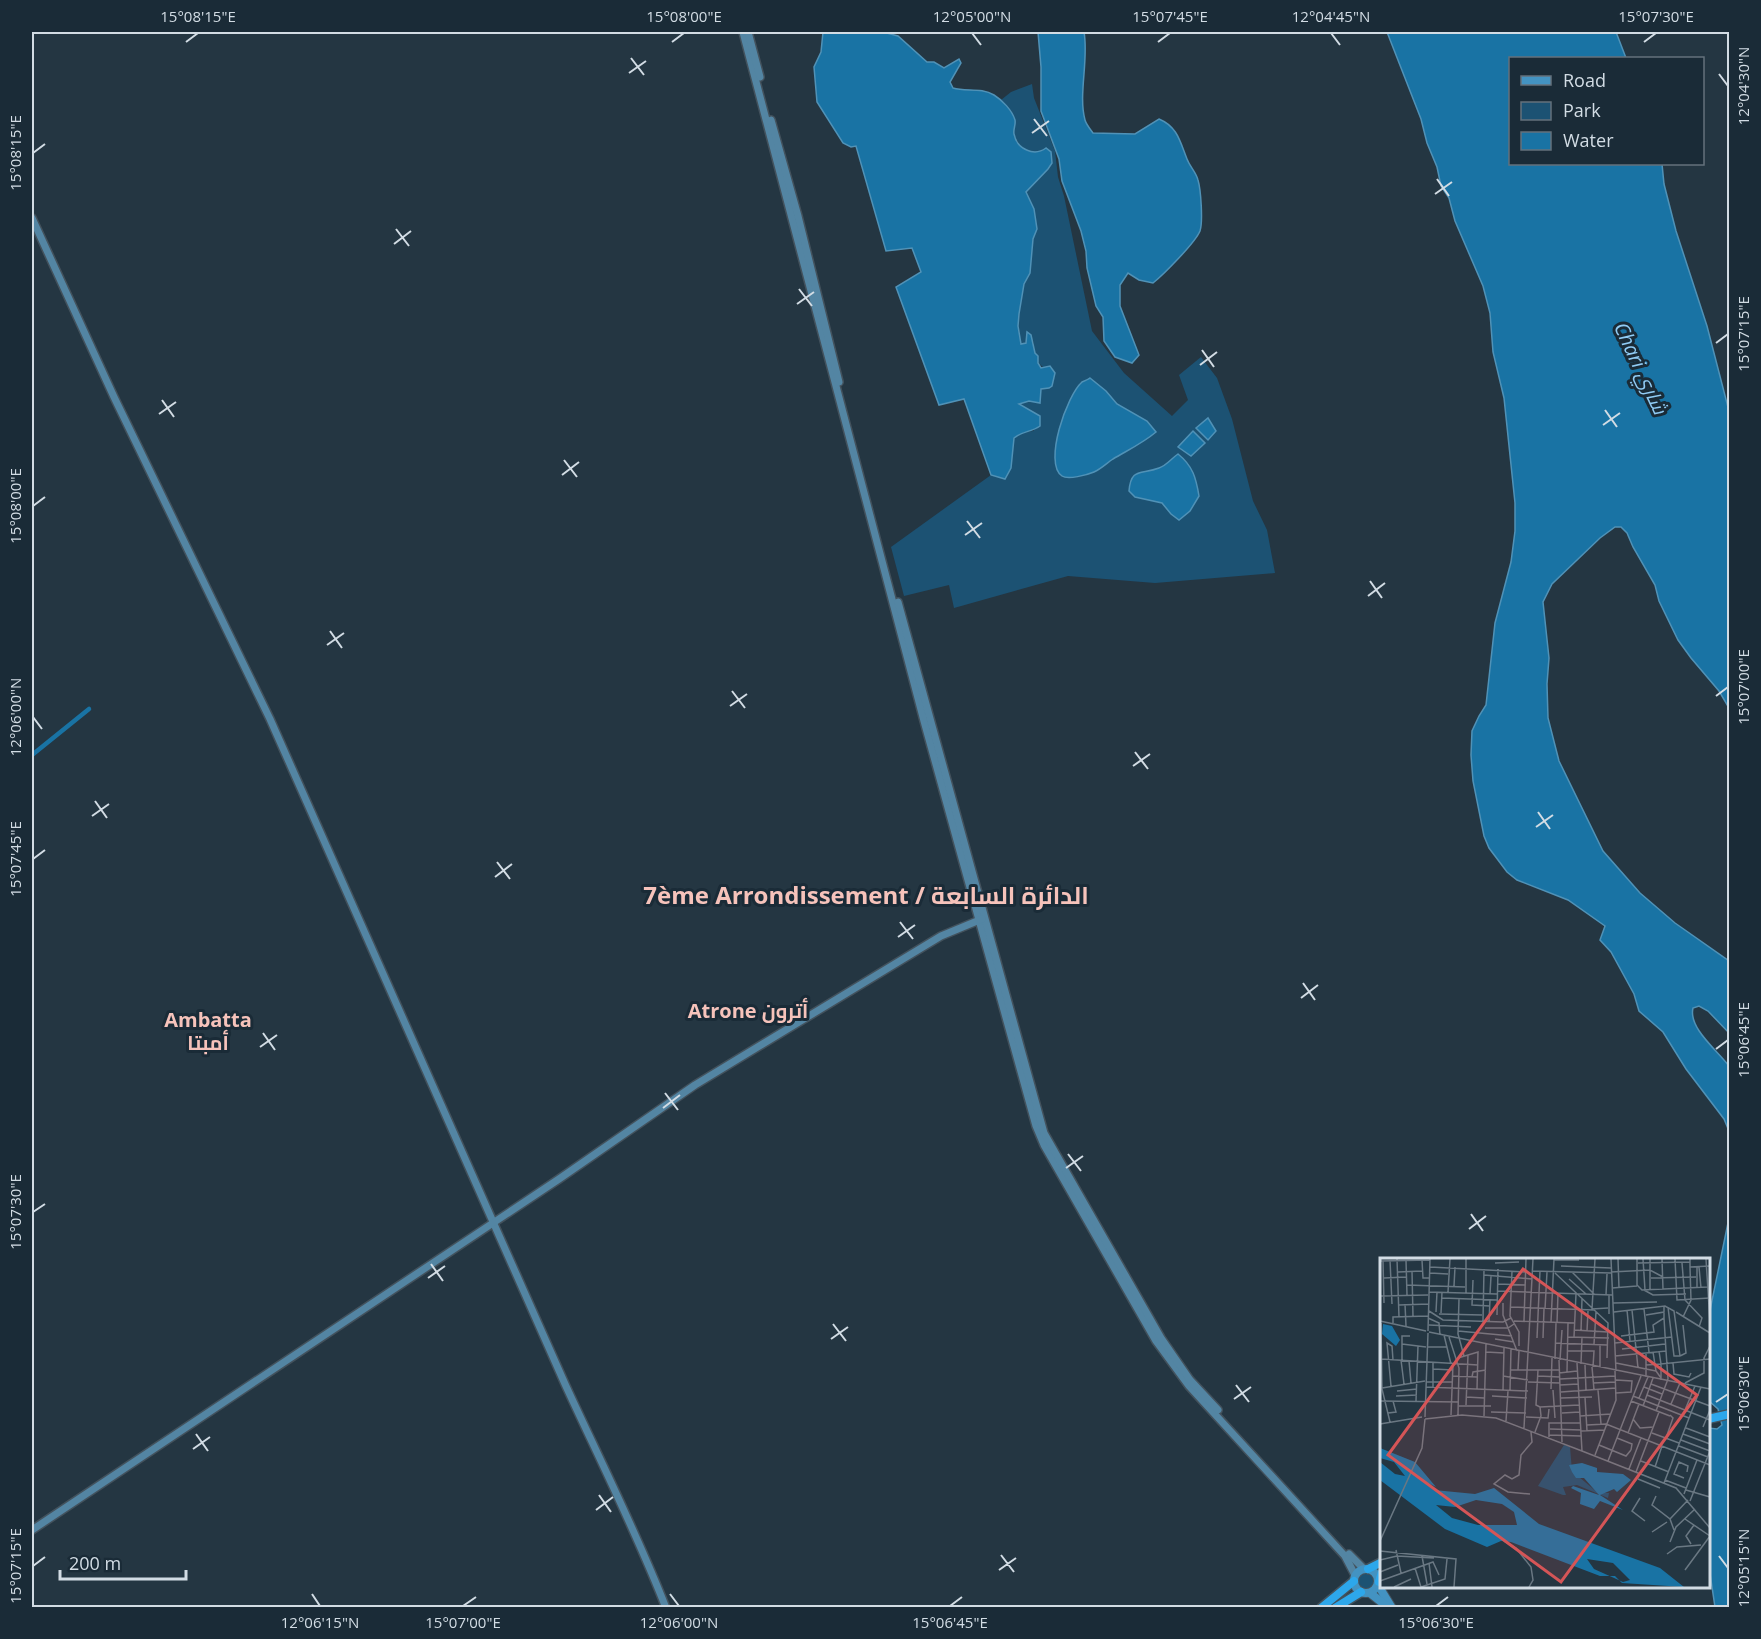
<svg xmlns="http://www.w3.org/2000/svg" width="1761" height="1639" viewBox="0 0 1761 1639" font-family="'Open Sans',Cairo,sans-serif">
<rect width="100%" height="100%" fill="#243642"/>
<g fill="#1c5273">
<path d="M1032 84 1034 98 1055 151 1058 177 1064 196 1092 331 1124 373 1172 416 1188 400 1179 375 1201 357 1217 378 1232 419 1253 501 1267 530 1275 573 1155 583 1068 576 954 608 949 585 904 596 891 547 991 475 1005 479 1011 468 1014 438 1021 432 1034 431 1018 404 1029 401 1040 394 1041 389 1052 386 1055 373C1035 365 1036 360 1033 340L1021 344 1018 326 1019 314 1024 284 1030 273 1033 239 1037 229 1034 209 1026 192 1052 163 1039 153H1030L1021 147 1014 135 1010 110 1001 100 1011 92Z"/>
<circle cx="1367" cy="1581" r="10"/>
</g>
<g fill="#1973a4" stroke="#5092b7" stroke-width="1.5">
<path d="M823 32H883L898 36 927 62H934L944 68 959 59 961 63 950 82 953 88C966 92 981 87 994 95 1002 100 1012 110 1015 120 1016 125 1013 129 1014 134 1017 149 1034 157 1046 148L1051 152 1052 163 1048 169 1026 192 1034 209 1037 229 1033 239 1030 273 1024 284 1019 314 1018 326 1021 344 1026 343 1027 332 1031 335 1035 353 1038 356V363L1041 368 1050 366 1055 373 1052 386 1049 388 1041 389 1040 403 1029 401 1019 404 1040 416V426C1032 432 1022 431 1014 438L1011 468 1005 479 991 475 964 399 939 405 896 287 921 272 912 248 886 251 856 146 851 147 843 143 817 102 814 67 821 52Z"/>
<path d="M1038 32H1084C1089 59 1078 95 1085 120 1086 124 1090 129 1093 133L1135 134 1159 119C1178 127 1180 142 1187 159 1190 167 1196 172 1198 180 1201 190 1203 222 1200 231 1195 243 1163 275 1153 283L1139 280 1128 273 1120 285V306L1139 355 1132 363 1115 357 1104 341 1103 317 1096 306 1087 268 1086 251 1081 231 1062 181 1059 159 1041 111V67Z"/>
<path d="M1387 32H1616L1626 58H1510V164H1662L1664 184 1676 231 1707 326 1729 411V708L1719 691 1691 658 1678 640 1659 601 1655 585 1633 547 1627 533 1621 527H1615L1600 538 1552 584 1543 602 1549 658 1547 684 1548 718 1559 761 1603 851 1640 893 1675 923 1729 961V1033L1708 1011 1699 1006 1693 1008C1688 1028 1718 1051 1729 1066V1131L1724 1119 1686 1069 1663 1032 1639 1011 1634 994 1611 952 1600 940 1605 926 1568 900 1517 880 1507 872 1489 848 1484 836 1473 781 1471 755 1472 731 1479 716 1486 705 1495 623 1511 562 1515 531V503L1504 398 1493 352 1490 313 1483 286 1455 221 1449 198 1441 186 1437 167 1427 143 1421 119Z"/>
<path d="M1090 378 1106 391 1117 404 1147 421 1156 432C1143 443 1128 450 1113 459 1107 463 1101 469 1094 472 1087 475 1068 480 1062 476 1043 463 1067 395 1082 382 1082 382 1089 379 1090 378Z"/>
<polygon points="1208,418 1216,431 1208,440 1196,428"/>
<polygon points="1193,431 1205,443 1191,456 1178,447"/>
<path d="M1178 454C1193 466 1196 478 1199 496L1190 511 1179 520 1171 514 1162 503 1135 497 1129 491C1131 467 1141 475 1159 468 1166 466 1172 458 1178 454Z"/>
<polygon points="1729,1218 1729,1607 1715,1607 1708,1560 1709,1428 1717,1429 1722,1425 1718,1409 1709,1401 1708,1320"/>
</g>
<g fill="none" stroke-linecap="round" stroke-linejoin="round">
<polyline stroke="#1973a4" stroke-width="4.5" points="32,755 89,709"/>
<g stroke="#43525d" stroke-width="10">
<g id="secondary">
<polyline points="743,32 924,721 1036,1126 1044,1145 1156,1341 1189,1386 1345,1556 1355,1575"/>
<polyline points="748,32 760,77"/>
<polyline points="771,120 798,216 839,382"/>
<path d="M32 218 114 397 270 719 565 1384C599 1458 636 1531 666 1608"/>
<polyline points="898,602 1044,1133 1161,1338 1190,1380 1218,1410"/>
<polyline points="32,1530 559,1179 695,1085 941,936 982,919"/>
<polyline points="1349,1554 1364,1569"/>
</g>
</g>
<g stroke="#43525d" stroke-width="10">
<g id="primary">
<circle cx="1366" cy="1581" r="12"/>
<polyline points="1378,1585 1392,1608"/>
<polyline points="1370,1593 1389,1608"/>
</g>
</g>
<g stroke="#43525d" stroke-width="11">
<g id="highway">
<polyline points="1708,1419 1730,1414"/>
<polyline points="1368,1569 1382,1562"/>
<polyline points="1379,1582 1382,1572"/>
<polyline points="1321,1608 1354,1581"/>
<polyline points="1335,1608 1361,1592"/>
</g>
</g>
<use href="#secondary" stroke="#5385a3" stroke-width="7"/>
<use href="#primary" stroke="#4393c2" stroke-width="8"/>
<use href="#highway" stroke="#2da7eb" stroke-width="8"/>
</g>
<path fill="none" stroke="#d2dce4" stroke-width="2" d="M972 33 981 45M1331 33 1340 45M186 42 198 33M672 42 684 33M1158 42 1170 33M1644 42 1656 33M631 58 644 75M629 73 646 61M1719 74 1728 86M1034 119 1047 136M1032 133 1049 121M33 153 45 144M1437 179 1449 196M1435 194 1452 182M396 229 409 246M394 244 411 231M799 289 812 306M797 304 814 292M1716 343 1728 334M1202 350 1214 367M1200 365 1217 352M162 400 174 417M1605 410 1617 427M159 414 176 402M1603 425 1620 413M564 460 577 477M562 475 579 462M33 506 45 497M967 521 980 538M965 535 982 523M1370 581 1382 598M1368 596 1385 583M330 631 342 648M327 645 344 633M732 691 745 708M1716 696 1728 687M730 706 747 694M33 717 42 729M1135 752 1148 769M1133 766 1150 754M95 801 107 818M1538 812 1550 829M92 816 109 804M1536 827 1553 815M33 859 45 850M497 862 510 879M495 877 512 864M900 922 913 939M898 937 915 925M1303 983 1315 1000M1301 998 1318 985M263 1033 275 1050M260 1047 277 1035M1716 1049 1728 1040M665 1093 678 1110M663 1108 680 1095M1068 1154 1081 1171M1066 1168 1083 1156M33 1212 45 1204M1471 1214 1483 1231M1469 1229 1486 1216M431 1264 443 1281M428 1278 445 1266M833 1324 846 1341M831 1339 848 1327M1236 1385 1249 1402M1234 1399 1251 1387M1716 1402 1728 1394M196 1434 208 1451M193 1449 210 1437M599 1495 611 1512M596 1510 613 1497M1001 1555 1014 1572M1719 1556 1728 1568M33 1566 45 1557M999 1570 1016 1558M312 1594 320 1606M670 1594 679 1606M463 1606 476 1597M950 1606 962 1597M1436 1606 1448 1597"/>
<g text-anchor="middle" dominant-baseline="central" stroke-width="6" stroke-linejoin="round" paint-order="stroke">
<g font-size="20" font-style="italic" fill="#90ccf5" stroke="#1a2b37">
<text transform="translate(1641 368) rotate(65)">Chari شاري</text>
</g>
<g font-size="20" font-weight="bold" fill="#f6c3bb" stroke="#1a2b37">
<text x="748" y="1010">Atrone أترون</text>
<text x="208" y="1019">Ambatta<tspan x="208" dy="23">أمبتا</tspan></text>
</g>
<g font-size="24" font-weight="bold" fill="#f6c3bb" stroke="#1a2b37">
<text x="866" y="894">7ème Arrondissement / الدائرة السابعة</text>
</g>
</g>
<g transform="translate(1380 1258)">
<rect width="330" height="330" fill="#243642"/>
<path d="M184 187 190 189 192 213 218 235H229L228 240 197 227 183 229 186 237H183L158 228Z" fill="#1c5273"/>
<path d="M3 66 12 68 20 82 16 88 2 76ZM0 190 35 204 56 229 38 220 54 232 95 236 114 230 159 266 280 310 304 329 242 325 235 318H220L131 284 121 283 107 289 65 271 0 222V204L15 216 25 218 14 204 0 200ZM96 242 122 246 134 254 137 267H98L72 260 56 247 75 249ZM207 301 233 305 250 322 243 324 214 311ZM202 205 217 210V214L243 216 251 222 237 234 234 231 220 237 243 252 220 243 214 251 200 246 201 235 191 230 193 228 219 237 204 220H196L192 214 189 207Z" fill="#1973a4" fill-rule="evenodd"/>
<path fill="none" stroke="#6a7883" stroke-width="1.5" d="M17 1 19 59M215 1 212 51 228 50M231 1 236 113M238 1 239 30M257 1V27L262 32 327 29M263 1 265 32M282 1 283 31M295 1 297 42 330 40M310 1V9L330 8M326 1 330 65M10 2 12 46M26 2 27 37M42 2 43 20H49M174 2H199M0 3 50 2M3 3 4 45M115 5 139 4M258 5 310 4M302 5 305 42 322 60 319 69M181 8 231 10M50 9 146 14M317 9V30M319 9 321 30M32 13 33 59M132 13 130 58 139 74V88M152 13 231 15M18 14 42 13M192 14 214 36M231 14 270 12 283 19M50 15 68 16M175 15 228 65 227 100M104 17 152 21M4 20 26 19M271 20 316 19M189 21 206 36M93 22 92 47 110 48M118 26 145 27M27 27 85 29M74 28 75 9M232 30 257 28M270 31V1M264 32 273 37 306 36M118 33 232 37M49 34 117 36M68 34 70 1M86 35V1M110 36 111 18M226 37 227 16M0 38 48 37M62 40 117 42M79 41 78 76 84 98M123 45V57L137 93M233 45 277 44M25 46 26 68M19 47 49 46M130 49 214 52M288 49 294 98H300M165 51 167 14M264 51 269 94M247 52 250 83M252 52 258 110M49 53 63 62 123 64 131 60M56 54 57 34M234 54 285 48 294 53 300 98M296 54 330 75M61 55 62 34M59 56 102 57M229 56V37M117 57 118 11M266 57 284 54V48M303 59 311 42 310 9M48 60 59 65 60 77M284 60 286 93M0 63 46 73M103 63 104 11M109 63 110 42M134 63 195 65M144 63 146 1M171 64 174 1M1 65 2 131 10 164M13 65V59L48 58M177 65 178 35M49 67 91 69M105 70H128L134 66M194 72 228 74M48 73 50 1M78 73 132 78M201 73 202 41M207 73 208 53M49 74 330 131M64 77 71 106M241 78 274 74 273 67 284 60V54M69 79 79 110 78 157M188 79 229 80M194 79 196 36M157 80 160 13M163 80 164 51M115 81 134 84M175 85 227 87M235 85 292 79M22 86 46 89M214 86 216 54M48 89H67M242 91 285 86M187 93H214L213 109M279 93 281 106 330 101M106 94 124 95M273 94 276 113 281 120M266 95V119M235 98 286 93 288 121 276 153M300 98 306 95 303 67M78 100 98 94 97 131M1 101 98 107M175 101 176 65M21 102 24 126M179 102 182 184M180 102 182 72M22 103V78H30M29 103 31 125M197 105 202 193M236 105 276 113M293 105 294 116 309 119 311 115M201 106 202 79M205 107 206 132M266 107 281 106V122M212 109 214 132M220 110V87M53 111 73 112M131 112H179M138 112 139 93M187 114 188 65M179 115 197 113M72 118 97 119M123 118 148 122M158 118 180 119M92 119 93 114 106 112M180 121 235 118M236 122 252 123 251 134 236 135M46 124H72M148 124 180 125M213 125 236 124M305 125 324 115V100L330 88M271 126 330 148M180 127 198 126M11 128 7 85 12 88 13 102M46 129 148 133M264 129 282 136M2 130 45 123M53 130V105M171 131 172 100M123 132 124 90M173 132 175 160M218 132 221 166M17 133 37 131M130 133 131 91M181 134 236 130M267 137 330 162M16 138 37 137M112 138 147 140M253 138 309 160M86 139 104 140M205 139 207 173M181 140 212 139M259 140 268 119M0 143 79 144M36 143 38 88M251 143 290 158M291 146 300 125M86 147 88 97M79 148H111M263 148 273 120M160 149 199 147M305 152 315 128M111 154 146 155M8 155 16 154 13 143M182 155 200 154M71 157 73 106M104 158 106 86M200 158 231 156M45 159 48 75M146 159 168 160 169 151M45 161 82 157 116 160 202 193 296 230 330 270M253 161 260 170 274 169M126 163 128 133M0 166 42 159M207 167 226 166 330 207M323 169 330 152M144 170 153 1M306 170 330 179M170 171 201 172M201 173 225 172M155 174 161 158 160 149 156 147 158 112M248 175 259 146M272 175 299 185M303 176 330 186M169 177 201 178M169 179V165H200M237 180 252 186 251 192M286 180 293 160 290 157M301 182 330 193M219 187 246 198 251 192M299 188 328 199M215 197 236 142 235 113M228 203 261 118M261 203 289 214M275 209 282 188M249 211 261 180M256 214 279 154M304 220 294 216 299 204 308 208 307 214M258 221 280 230M285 222 306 230M284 225 321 129M306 232 330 239M150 236 128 234 114 226 125 217 132 221 139 217 141 197 152 184 151 174M304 236 317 202M276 238 272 247 290 261 294 272M260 240 252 253 265 263M310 243 330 193M290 261 308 242M305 261 330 278M272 274 287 264M0 283 42 190 45 161M124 283 136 290 151 309 153 322 149 329M290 284 296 269 315 251M311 286 306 278 314 267M16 292 21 315M0 293 76 301 74 329M287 296 297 289 321 287M42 298 47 326M0 302 17 298 54 300M49 305 52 329M35 310 41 329M305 312 330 278M0 314 18 307M0 323 53 304 59 317M14 329 31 321M41 329 65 321 67 301"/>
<path fill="#d55557" fill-opacity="0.15" stroke="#d55557" stroke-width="3" d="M143 11 317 137 181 324 8 197Z"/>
<rect width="330" height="330" fill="none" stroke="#d2dce4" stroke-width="3"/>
</g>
<rect width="1761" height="1639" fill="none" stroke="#1a2b37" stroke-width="66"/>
<rect x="1509" y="57" width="195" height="108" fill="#1a2b37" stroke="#64727c" stroke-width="1.5"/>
<rect x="1521" y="76" width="30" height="9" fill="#4393c2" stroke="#64727c" stroke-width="1.5"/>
<text x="1563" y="87" font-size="18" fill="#d2dce4">Road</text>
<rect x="1521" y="102" width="30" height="18" fill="#1c5273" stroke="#64727c" stroke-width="1.5"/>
<text x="1563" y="117" font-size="18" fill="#d2dce4">Park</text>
<rect x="1521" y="132" width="30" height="18" fill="#1973a4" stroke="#64727c" stroke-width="1.5"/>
<text x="1563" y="147" font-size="18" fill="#d2dce4">Water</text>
<path d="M60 1570v9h126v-9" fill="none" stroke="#d2dce4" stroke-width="3"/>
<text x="69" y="1570" font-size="18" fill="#d2dce4" stroke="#1a2b37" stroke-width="4.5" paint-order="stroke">200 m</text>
<rect x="33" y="33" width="1695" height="1573" fill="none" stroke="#d2dce4" stroke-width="2"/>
<g font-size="15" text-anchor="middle" fill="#d2dce4">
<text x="198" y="22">15°08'15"E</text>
<text x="684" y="22">15°08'00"E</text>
<text x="972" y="22">12°05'00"N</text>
<text x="1170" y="22">15°07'45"E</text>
<text x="1331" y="22">12°04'45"N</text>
<text x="1656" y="22">15°07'30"E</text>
<text transform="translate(1744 86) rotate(-90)" y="5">12°04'30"N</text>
<text transform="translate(16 153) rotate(-90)" y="5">15°08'15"E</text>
<text transform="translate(1744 334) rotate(-90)" y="5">15°07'15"E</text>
<text transform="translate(16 506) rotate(-90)" y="5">15°08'00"E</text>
<text transform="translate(1744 687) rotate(-90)" y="5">15°07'00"E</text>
<text transform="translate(16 717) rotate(-90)" y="5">12°06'00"N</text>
<text transform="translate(16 859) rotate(-90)" y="5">15°07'45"E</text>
<text transform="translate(1744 1040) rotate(-90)" y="5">15°06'45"E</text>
<text transform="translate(16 1212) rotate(-90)" y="5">15°07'30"E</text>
<text transform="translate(1744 1394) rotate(-90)" y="5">15°06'30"E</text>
<text transform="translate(16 1566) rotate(-90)" y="5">15°07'15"E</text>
<text transform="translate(1744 1568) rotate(-90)" y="5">12°05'15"N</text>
<text x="320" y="1628">12°06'15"N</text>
<text x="463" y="1628">15°07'00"E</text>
<text x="679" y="1628">12°06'00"N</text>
<text x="950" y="1628">15°06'45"E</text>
<text x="1436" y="1628">15°06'30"E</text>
</g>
</svg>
